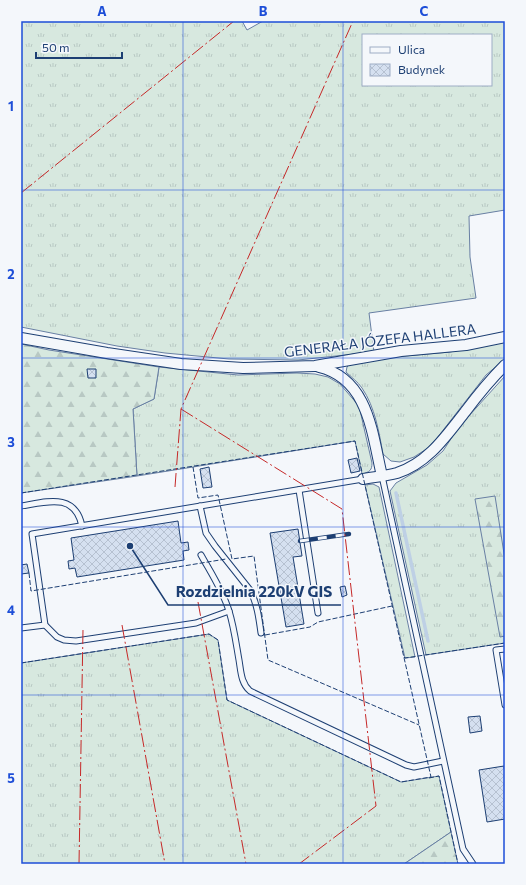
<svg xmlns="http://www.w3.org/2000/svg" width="526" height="885" viewBox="0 0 526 885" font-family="Commissioner,sans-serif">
<defs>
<pattern id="grass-tufts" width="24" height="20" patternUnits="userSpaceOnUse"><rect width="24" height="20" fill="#d7e8df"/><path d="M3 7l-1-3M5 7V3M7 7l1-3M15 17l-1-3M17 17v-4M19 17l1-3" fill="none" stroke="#b8c8c3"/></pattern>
<pattern id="forest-firs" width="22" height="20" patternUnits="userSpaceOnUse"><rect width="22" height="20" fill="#d7e8df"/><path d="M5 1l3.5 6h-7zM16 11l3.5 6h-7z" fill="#b8c8c3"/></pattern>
<pattern id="building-cross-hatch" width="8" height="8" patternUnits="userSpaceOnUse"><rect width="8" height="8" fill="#d5e0f0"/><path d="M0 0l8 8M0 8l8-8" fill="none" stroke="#b6c1d1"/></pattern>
</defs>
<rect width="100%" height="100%" fill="#f4f7fb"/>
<g fill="url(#grass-tufts)" stroke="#687fa3" fill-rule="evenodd">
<path d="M21 21H242L247 30 263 21H505V210L469 216 470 257 476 298 369 313 374 352 298 360 229 359 165 353 117 346 21 327ZM363 35H491V85H363Z"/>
<path d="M505 341V359L486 375 437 438 428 448 414 457 400 462 391 461 383 454C379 432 375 407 362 388 358 382 351 377 346 372L347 367 351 363 383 358 450 352Z"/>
<path d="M159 367 238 375 297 373 315 374 328 377 340 384 359 406 372 463C372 470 370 472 362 474L355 441 137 476 133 409 154 399Z"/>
<polygon points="505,376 505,643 426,655 390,491 396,483 427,465 443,451 458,428"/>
<polygon points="373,484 379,487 415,657 405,658 365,485"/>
<polygon points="209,634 218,640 227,700 401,782 439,776 451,832 404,864 21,864 21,663"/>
</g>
<g fill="url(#forest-firs)" stroke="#687fa3">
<polygon points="21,344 49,350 159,367 154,399 133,409 137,476 21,493"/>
<polygon points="495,496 505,560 505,636 500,637 475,499"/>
<polygon points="451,832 458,864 404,864"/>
</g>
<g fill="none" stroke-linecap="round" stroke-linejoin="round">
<polyline stroke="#bed0e5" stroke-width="3.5" points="396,493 428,641"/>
</g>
<g fill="url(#building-cross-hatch)" stroke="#1d3f73">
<polygon points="87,369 96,369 96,378 88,378"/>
<polygon points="357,458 360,471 351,473 348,460"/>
<polygon points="209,467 212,487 203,488 200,469"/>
<polygon points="178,521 181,543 188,542 189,550 183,551 184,560 77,577 75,568 69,569 68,561 74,560 71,538"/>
<polygon points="298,529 302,556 293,557 304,624 286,627 270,533"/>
<polygon points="27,564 29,573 21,574 21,565"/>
<polygon points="345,586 347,595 342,597 340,587"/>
<polygon points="480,716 482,731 470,733 468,717"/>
<polygon points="504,766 505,774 505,819 487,822 479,770"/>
</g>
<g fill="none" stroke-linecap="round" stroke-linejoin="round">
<g stroke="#1d3f73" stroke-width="7">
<g id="service">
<polyline points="382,476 463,849 473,864"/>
<polyline points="299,490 318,613"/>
<path d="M21 506C46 502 75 492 82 526"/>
<path d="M200 506 206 533 215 546 250 590C257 603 259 618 261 633"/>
<path d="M201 555C211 573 223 591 229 611 234 627 236 643 239 660 241 672 241 683 250 691L406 765 414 767 443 761"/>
<polyline points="229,611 196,623 76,641 64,640 57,637 45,625 32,534 363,479"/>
<polyline points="21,628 45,625"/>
<polyline points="505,649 496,650 505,705"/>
</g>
</g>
<g stroke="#1d3f73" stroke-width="12">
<g id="minor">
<polyline points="21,338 107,353 181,364 243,368 315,366 401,351 466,345 505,337"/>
<path d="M319 367C369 379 372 434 382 476"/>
<path d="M363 479C374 477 386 476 397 473 428 463 446 436 465 412 477 396 490 380 505 365"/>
</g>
</g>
<use href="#service" stroke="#f4f7fb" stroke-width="5"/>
<use href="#minor" stroke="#f4f7fb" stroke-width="10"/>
<g stroke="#1d3f73" stroke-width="4.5">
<polyline id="rail" points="300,541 349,534"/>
</g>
<use href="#rail" stroke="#f4f7fb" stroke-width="3" stroke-dasharray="9" stroke-linecap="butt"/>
<g stroke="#1d3f73" stroke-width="1" stroke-dasharray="5 2" stroke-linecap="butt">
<polyline points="193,467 198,498 218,495 232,559 254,556 268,660 419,725"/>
<polyline points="21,493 355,441 431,777 401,782 227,700 218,640 209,634 21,663"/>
<polyline points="29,573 31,591 226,559"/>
<polyline points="265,635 310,627 318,622 392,606"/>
<polyline points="404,657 405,658 505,643"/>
<polyline points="429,778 439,776 458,864"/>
</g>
<g stroke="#c62828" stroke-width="1" stroke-dasharray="14 3 2 3" stroke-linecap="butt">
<polyline points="21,193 234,21"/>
<polyline points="181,409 342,509 376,806 299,864"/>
<polyline points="175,487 181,409 353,21"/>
<polyline points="198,602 246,864"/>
<polyline points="122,625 165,864"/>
<polyline points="79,864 83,630"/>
</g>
</g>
<path fill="none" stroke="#1d4ed8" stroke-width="1" stroke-opacity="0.55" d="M183 21V864M343 21V864M21 190H505M21 358H505M21 527H505M21 695H505"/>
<g text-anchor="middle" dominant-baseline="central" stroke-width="3" stroke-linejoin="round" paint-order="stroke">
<g font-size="14" fill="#1d3f73" stroke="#f4f7fb">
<text transform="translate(380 340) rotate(-7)">GENERAŁA JÓZEFA HALLERA</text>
</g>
</g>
<path fill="none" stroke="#1d3f73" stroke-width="1.5" d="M130 546L168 605H341"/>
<circle fill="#1d3f73" stroke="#f4f7fb" stroke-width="1.5" cx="130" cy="546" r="4"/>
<g font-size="15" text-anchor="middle" font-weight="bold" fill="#1d3f73" stroke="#f4f7fb" stroke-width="3" stroke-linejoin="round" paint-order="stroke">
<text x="254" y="597">Rozdzielnia 220kV GIS</text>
</g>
<rect width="526" height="885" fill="none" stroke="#f4f7fb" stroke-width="44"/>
<rect x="362" y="34" width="130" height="52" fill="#f4f7fb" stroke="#9eadc5"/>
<rect x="370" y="47" width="20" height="6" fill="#f4f7fb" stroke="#9eadc5"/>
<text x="398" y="54" font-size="12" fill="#1d3f73">Ulica</text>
<rect x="370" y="64" width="20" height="12" fill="url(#building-cross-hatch)" stroke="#9eadc5"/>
<text x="398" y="74" font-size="12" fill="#1d3f73">Budynek</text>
<path d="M36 52v6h86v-6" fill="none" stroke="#1d3f73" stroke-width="2"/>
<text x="42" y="52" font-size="12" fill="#1d3f73" stroke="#f4f7fb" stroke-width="3" paint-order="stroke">50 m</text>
<rect x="22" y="22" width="482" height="841" fill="none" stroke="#1d4ed8" stroke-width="1.5"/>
<g font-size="13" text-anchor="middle" font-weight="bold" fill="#1d4ed8">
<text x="102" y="16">A</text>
<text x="263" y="16">B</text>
<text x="424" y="16">C</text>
<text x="11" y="111">1</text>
<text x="11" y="279">2</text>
<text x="11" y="447">3</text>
<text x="11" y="615">4</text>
<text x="11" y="783">5</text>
</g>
</svg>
